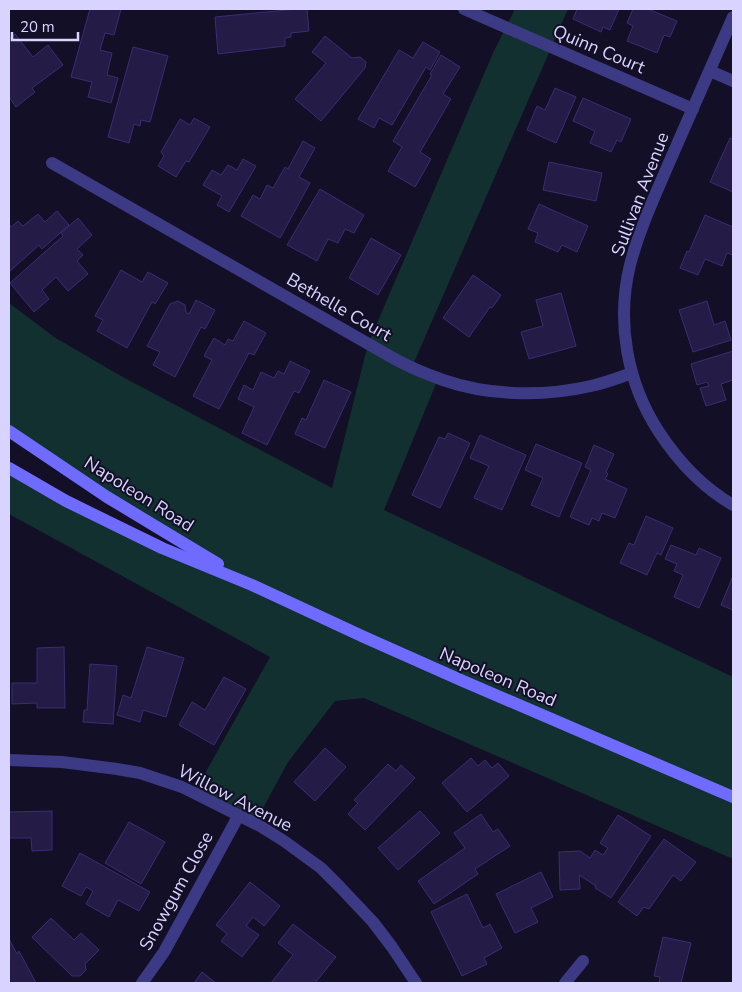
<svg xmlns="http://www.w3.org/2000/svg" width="742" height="992" viewBox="0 0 742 992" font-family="'Nunito Sans',sans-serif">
<rect width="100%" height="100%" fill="#130f26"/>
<polygon fill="#12302f" points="515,9 568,9 412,367 438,379 384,510 733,677 733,859 364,698 335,701 288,762 255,823 194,793 270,657 9,514 9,468 247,583 9,431 9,303 54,337 121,376 332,488 368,344 493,53"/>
<g fill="#241b47" stroke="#3b2d73">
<polygon points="90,9 121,9 114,35 105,33 100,50 112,53 107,75 118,78 111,103 88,97 92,82 71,77"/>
<polygon points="297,9 307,9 309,31 291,33 291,37 285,38 285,46 218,54 215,17"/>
<polygon points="577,9 619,9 610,30 603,27 601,32 573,19"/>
<polygon points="633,9 648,9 677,21 670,37 664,35 657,53 627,41 633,26 627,23"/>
<polygon points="15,34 33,57 48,45 63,65 32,88 35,92 16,107 9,97 9,39"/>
<polygon points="325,36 352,58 360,57 366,62 365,68 321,121 295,99 326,63 312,52"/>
<polygon points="423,42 440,52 430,70 426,67 392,125 379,118 374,128 358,119 399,50 413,58"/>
<polygon points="133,47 168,56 150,122 141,120 140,126 134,124 129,143 108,137"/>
<polygon points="441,55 460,67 443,94 451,99 420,152 431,159 415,187 388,171 402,147 393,141 432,75 430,74"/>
<polygon points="555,88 576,97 556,143 527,130 537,106 545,110"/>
<polygon points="583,98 631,119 621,142 617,140 611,152 590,143 595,131 573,121"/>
<polygon points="194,118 210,127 189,162 186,161 176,177 158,166 164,156 161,152 180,119 190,125"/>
<polygon points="730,138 733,139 733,192 710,182"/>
<polygon points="303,141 315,148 299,177 310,183 280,238 241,216 253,195 260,199 267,185 273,188 285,167 288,169"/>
<polygon points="243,159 256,166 229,212 217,205 222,196 203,185 212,170 221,175 228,165 237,170"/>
<polygon points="549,162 602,173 596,201 543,190"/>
<polygon points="320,189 364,215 354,233 345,229 338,243 328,239 317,261 287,245"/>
<polygon points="539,204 588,226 577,252 562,245 558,252 535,242 538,233 528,229"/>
<polygon points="57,211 69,225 42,249 39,245 9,272 9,224 11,227 18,221 23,226 38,214 45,222"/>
<polygon points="705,215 733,227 733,255 727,253 722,266 705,259 698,275 680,268 687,251 689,252"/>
<polygon points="78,218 92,235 77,249 83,255 77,261 88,274 68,291 56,277 42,290 49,299 34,312 10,283 63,236 61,233"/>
<polygon points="371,238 401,255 378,295 349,278"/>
<polygon points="121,270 142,282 148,272 168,283 155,304 152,302 127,348 97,331 103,320 95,316"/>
<polygon points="473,275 501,295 492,308 490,307 469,337 443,318"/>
<polygon points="561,293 576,346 529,359 521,332 543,326 536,300"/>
<polygon points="196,300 215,310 205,329 201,327 175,377 153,365 160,352 147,346 170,304 178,301 185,305 186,312 189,314"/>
<polygon points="707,301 714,325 725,321 731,340 693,352 679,310"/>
<polygon points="244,321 266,333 254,355 249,353 219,409 193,396 212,360 204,356 214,338 225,345 228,339 233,341"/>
<polygon points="733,351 733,380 721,384 726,400 706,406 700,388 709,386 707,382 697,385 691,364"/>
<polygon points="290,361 310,371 299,393 294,391 267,445 242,433 254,407 238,399 244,385 253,390 261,372 274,378 278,371 284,374"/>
<polygon points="324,380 351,392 325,448 295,434 302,418 306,420"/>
<polygon points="448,433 470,443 440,508 412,495 439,437 445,439"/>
<polygon points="480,435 526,455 502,510 474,498 489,466 470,458"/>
<polygon points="536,444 582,463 559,517 531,505 543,478 525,470"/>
<polygon points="594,445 614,454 606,472 608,474 605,479 627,489 615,518 602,513 599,521 592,518 589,525 570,517 591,470 585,467"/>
<polygon points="646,516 673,528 661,555 657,553 647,575 620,563 629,543 634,545"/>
<polygon points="671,545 696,555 699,548 721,558 699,608 674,597 683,575 674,571 677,564 665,559"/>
<polygon points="733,576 733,610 721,605"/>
<polygon points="64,647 65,708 37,708 37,703 12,704 12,683 37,683 37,648"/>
<polygon points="147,647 184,658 166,717 143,710 140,722 117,715 123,695 131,698"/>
<polygon points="90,664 117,666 113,724 83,722 84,710 87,710"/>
<polygon points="224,677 246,689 214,745 179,725 192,702 205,710"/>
<polygon points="325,748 346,767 315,801 294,782"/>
<polygon points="471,758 478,766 485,760 492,768 498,763 509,776 467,812 442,783"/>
<polygon points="388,764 396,771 401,765 415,778 365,830 348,814 358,803 354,800"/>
<polygon points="52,811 52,850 32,851 31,838 9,838 9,812"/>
<polygon points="420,811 440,833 398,870 378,848"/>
<polygon points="481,814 493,832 498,829 510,846 475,869 478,874 434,904 418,881 465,848 454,833"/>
<polygon points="618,815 651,836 611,898 595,888 596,886 579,875 580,889 560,890 559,852 580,851 590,858 595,850 603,855 608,848 600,843"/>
<polygon points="129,822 165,842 141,884 105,863"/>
<polygon points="664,839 696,862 681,881 673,875 649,909 644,907 637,916 618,902"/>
<polygon points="80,853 150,892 139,911 118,900 109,917 86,904 93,891 86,887 81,896 62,886"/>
<polygon points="541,872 553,897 531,908 538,922 515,933 496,894"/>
<polygon points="250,882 280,906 264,926 253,917 246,926 259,935 242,957 221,941 227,934 216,925"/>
<polygon points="467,894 483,928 490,924 502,948 484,958 487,964 462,976 431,912"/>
<polygon points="51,918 74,940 81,933 99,950 85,964 86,970 80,976 72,976 32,937"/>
<polygon points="293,924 336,957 315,983 271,983 293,955 278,943"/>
<polygon points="663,937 691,943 681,983 659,983 660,977 654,976"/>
<polygon points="9,939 17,954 19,951 36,983 9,983"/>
<polygon points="202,972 216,983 194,983"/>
</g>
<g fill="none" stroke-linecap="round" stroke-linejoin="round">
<g stroke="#3d3a85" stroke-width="12">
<polyline points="464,9 693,109"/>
<path d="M733 17C713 63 693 109 672 156 657 191 640 227 630 265 616 322 627 383 659 432 678 461 702 487 733 505"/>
<polyline points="710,71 733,81"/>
<path d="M52 163 393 358C409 367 426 374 443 380 489 396 543 397 591 386 605 383 618 378 632 373"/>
<polyline points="9,760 62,762 117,769 140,773 182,787 260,826 284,841 321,868 340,887 373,922 392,947 416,983"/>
<polyline points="142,983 164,952 239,815"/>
<polyline points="565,983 583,961"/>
</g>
<g stroke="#6f6bff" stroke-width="12">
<polyline points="9,431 107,497 218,564"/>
<polyline points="9,468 66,501 162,548 252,585 364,637 463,681 733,797"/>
</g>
</g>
<g text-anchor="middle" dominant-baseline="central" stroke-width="4" stroke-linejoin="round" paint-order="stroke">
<g font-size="18" fill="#d9d4ff" stroke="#130f26">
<text transform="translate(599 49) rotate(23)">Quinn Court</text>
<text transform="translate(640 194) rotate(-69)">Sullivan Avenue</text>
<text transform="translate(339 307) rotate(30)">Bethelle Court</text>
<text transform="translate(139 494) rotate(32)">Napoleon Road</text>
<text transform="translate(498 677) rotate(23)">Napoleon Road</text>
<text transform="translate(235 798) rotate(27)">Willow Avenue</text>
<text transform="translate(176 891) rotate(-61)">Snowgum Close</text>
</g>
</g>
<rect width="742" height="992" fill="none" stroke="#d9d4ff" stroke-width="20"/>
<path d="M12 32v8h66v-8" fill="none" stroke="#d9d4ff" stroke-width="2.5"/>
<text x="20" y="32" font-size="15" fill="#d9d4ff" stroke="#130f26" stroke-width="4" paint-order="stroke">20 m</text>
</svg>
